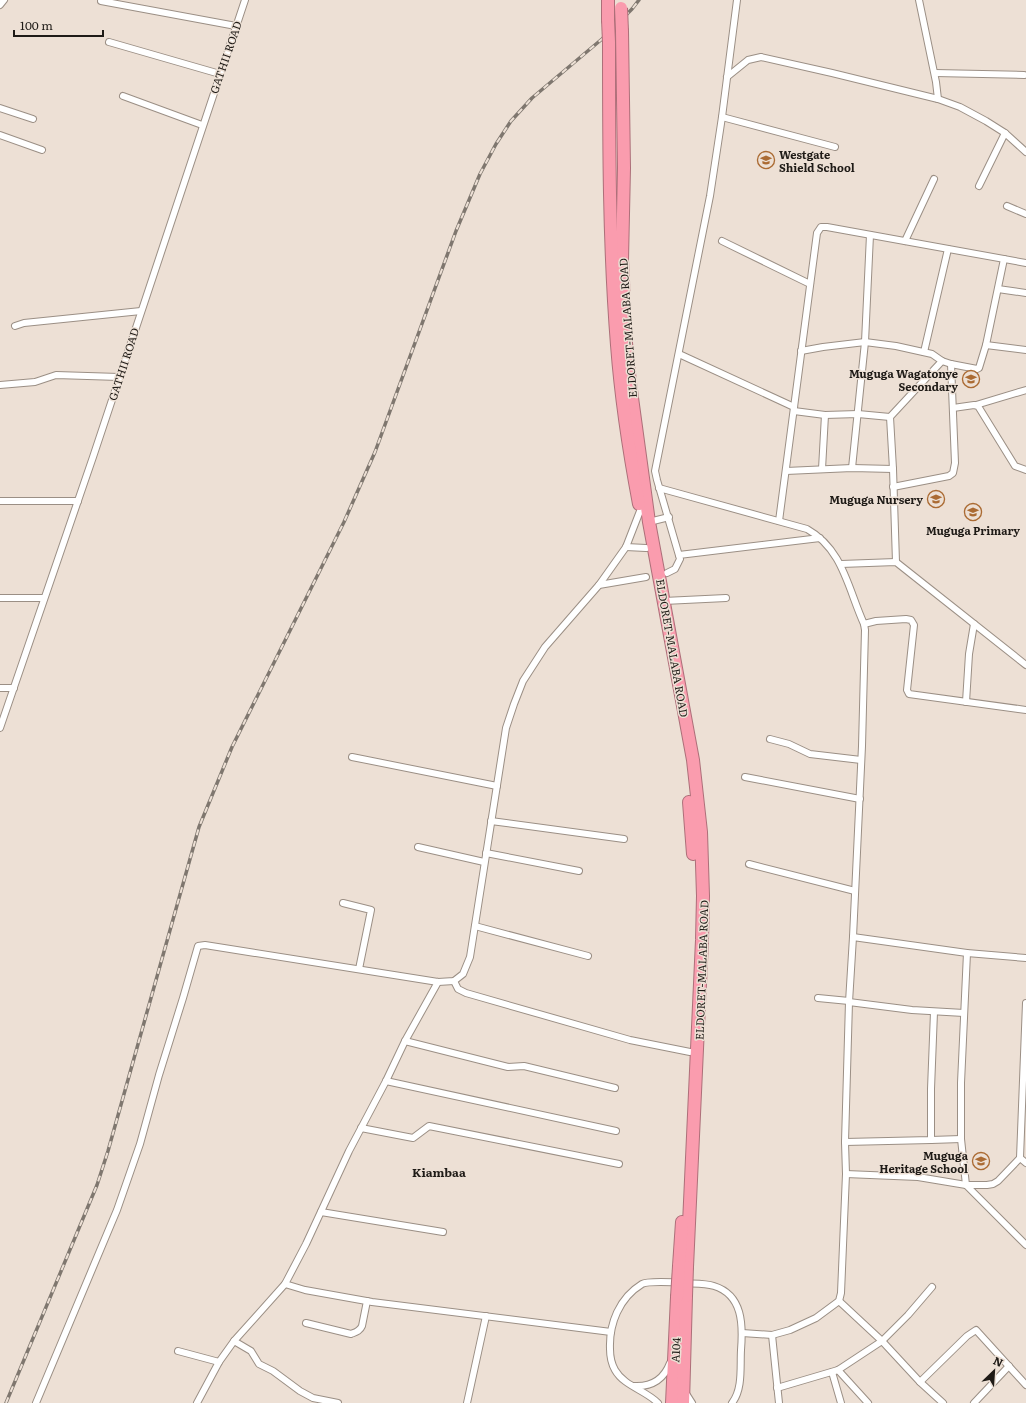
<svg xmlns="http://www.w3.org/2000/svg" width="1026" height="1403" viewBox="0 0 1026 1403" font-family="Literata,serif">
<rect width="100%" height="100%" fill="#ede0d5"/>
<g fill="none" stroke-linecap="round" stroke-linejoin="round">
<g stroke="#9b8f85" stroke-width="8">
<g id="street">
<polyline points="919,0 936,82 938,99"/>
<polyline points="101,1 236,26"/>
<polyline points="0,5 4,0"/>
<polyline points="109,42 220,74"/>
<polyline points="935,73 1024,75"/>
<polyline points="727,77 748,60 761,57 832,73 938,99 960,107 986,121 1005,133 1026,152"/>
<polyline points="123,96 202,125"/>
<polyline points="0,108 33,119"/>
<polyline points="722,117 835,147"/>
<polyline points="0,135 42,150"/>
<polyline points="979,186 1005,133"/>
<polyline points="1007,206 1026,214"/>
<polyline points="722,241 810,284"/>
<polyline points="905,241 934,179"/>
<polyline points="998,289 1026,293"/>
<polyline points="15,326 24,323 141,311"/>
<polyline points="986,345 1026,350"/>
<polyline points="801,351 823,347 865,342 896,346 932,354 942,361 951,364 977,369 979,368 986,345 1004,259"/>
<polyline points="924,352 948,249"/>
<polyline points="679,354 794,407"/>
<polyline points="0,385 35,382 56,375 119,377"/>
<polyline points="976,405 1026,390"/>
<polyline points="953,408 974,405 978,406 1015,466 1026,470"/>
<polyline points="794,411 825,415 858,414 890,417"/>
<polyline points="852,468 865,342 870,235"/>
<polyline points="822,469 825,415"/>
<polyline points="786,471 852,468 893,469"/>
<polyline points="893,487 949,476 953,473 955,463 951,364"/>
<path d="M659 488 807 529C843 549 848 589 864 624L865 630 862 746 853 937"/>
<polyline points="0,501 78,501"/>
<polyline points="779,521 817,233 821,227 827,227 1026,263"/>
<polyline points="649,522 669,517"/>
<polyline points="626,547 646,548"/>
<polyline points="679,555 820,538"/>
<polyline points="896,562 893,469 890,417 942,361"/>
<polyline points="841,564 896,562 1026,665"/>
<polyline points="667,573 675,569 680,559 657,480 655,471 710,196 722,117 737,0"/>
<polyline points="599,585 626,547 640,511"/>
<polyline points="0,598 44,598"/>
<polyline points="664,601 726,598"/>
<polyline points="864,624 876,621 906,619 911,620 914,625 907,690 909,694 1026,710"/>
<polyline points="0,688 14,688"/>
<polyline points="966,702 969,654 974,624"/>
<polyline points="0,728 93,457 245,0"/>
<polyline points="770,739 789,744 810,754 861,760"/>
<polyline points="352,757 497,786"/>
<polyline points="745,777 860,799"/>
<polyline points="491,821 624,839"/>
<polyline points="418,847 484,862"/>
<polyline points="486,853 579,871"/>
<polyline points="749,864 855,891"/>
<polyline points="343,903 371,910 359,969"/>
<polyline points="475,926 588,956"/>
<polyline points="967,953 961,1083 961,1139 966,1185 1026,1245"/>
<polyline points="454,981 458,989 466,993 630,1040 690,1052"/>
<polyline points="818,998 849,1001"/>
<polyline points="849,1002 912,1010 964,1013"/>
<polyline points="405,1041 508,1067 524,1066 615,1088"/>
<polyline points="386,1081 616,1131"/>
<polyline points="361,1128 413,1138 429,1126 619,1164"/>
<polyline points="931,1140 961,1139"/>
<polyline points="845,1142 931,1140 931,1089 934,1012"/>
<polyline points="1020,1158 1026,1163"/>
<polyline points="846,1174 918,1177 966,1185 987,1185 993,1184 998,1181 1020,1158 1026,1003"/>
<polyline points="321,1212 443,1232"/>
<polyline points="285,1284 305,1290 372,1302 611,1332"/>
<polyline points="839,1301 882,1341 920,1382 943,1403"/>
<path d="M306 1323 351 1334C356 1332 360 1331 362 1326L367 1301"/>
<polyline points="742,1333 772,1335 790,1330 816,1318 839,1301 841,1293 846,1174 845,1142 849,1002 853,937 967,953 1026,958"/>
<polyline points="772,1335 779,1403"/>
<polyline points="234,1341 251,1351 259,1364 273,1371 300,1391 313,1398 338,1403"/>
<polyline points="178,1351 219,1362"/>
<polyline points="838,1370 868,1403"/>
<polyline points="832,1372 841,1403"/>
<polyline points="920,1382 967,1336 976,1330 1026,1385"/>
<path d="M634 1386C652 1387 664 1379 670 1363"/>
<polyline points="777,1388 838,1370 882,1341 908,1315 932,1287"/>
<polyline points="685,1392 692,1403"/>
<polyline points="36,1403 117,1210 140,1144 159,1075 183,998 198,946 205,945 438,982 454,981 463,974 470,957 506,728 514,704 523,681 545,647 599,585 646,577"/>
<polyline points="197,1403 219,1362 234,1341 285,1284 306,1244 349,1151 386,1081 405,1041 438,982"/>
<polyline points="467,1403 486,1316"/>
<path d="M658 1403C645 1390 624 1386 615 1370 611 1363 610 1356 610 1349 609 1324 619 1298 642 1284 647 1281 674 1282 681 1283 691 1284 704 1283 714 1286 743 1295 743 1325 741 1350 740 1367 743 1389 732 1403"/>
<polyline points="974,1403 1009,1366"/>
</g>
</g>
<g stroke="#ad6f79" stroke-width="14">
<g id="highway">
<polyline points="608,0 608,20"/>
<polyline points="622,31 624,168 622,260 626,343 630,383 649,522 693,760 701,832 703,896 702,940 687,1267"/>
<path d="M609 42C609 143 609 244 617 345 621 398 629 451 639 504"/>
<polyline points="689,802 693,854"/>
<polyline points="679,1266 682,1222"/>
<polyline points="672,1403 677,1297"/>
<polyline points="683,1403 686,1296"/>
</g>
</g>
<use href="#street" stroke="#fff" stroke-width="6"/>
<use href="#highway" stroke="#fa9cae" stroke-width="12"/>
<g stroke="#7f776f" stroke-width="3.5">
<polyline id="rail" points="6,1403 97,1185 108,1151 199,827 232,747 344,522 375,452 456,231 480,174 496,144 511,121 532,98 602,39 632,9 639,0"/>
</g>
<use href="#rail" stroke="#ede0d5" stroke-width="2" stroke-dasharray="6" stroke-linecap="butt"/>
<g stroke="#ad6f79" stroke-width="14" stroke-linecap="butt">
<g id="highway-bridge">
<polyline points="621,8 622,31"/>
<polyline points="608,20 609,42"/>
<polyline points="686,1296 687,1267"/>
<polyline points="677,1297 679,1266"/>
</g>
</g>
<use href="#highway-bridge" stroke="#fa9cae" stroke-width="12"/>
</g>
<defs>
<g id="school-ring" transform="scale(0.9)"><circle r="9.5" fill="#ede0d5" stroke="#ab6b33" stroke-width="1.5"/><path d="M0-5L7-2L0 1L-7-2ZM-4 1L0 2.5L4 1V4Q0 6-4 4Z" fill="#ab6b33"/></g>
</defs>
<g fill-rule="evenodd">
<use href="#school-ring" x="766" y="160"/>
<use href="#school-ring" x="971" y="379"/>
<use href="#school-ring" x="936" y="499"/>
<use href="#school-ring" x="973" y="512"/>
<use href="#school-ring" x="981" y="1161"/>
</g>
<g text-anchor="middle" dominant-baseline="central" stroke-width="3" stroke-linejoin="round" paint-order="stroke">
<g font-size="11" fill="#1f1b17" stroke="#ede0d5">
<text transform="translate(225 57) rotate(-71)">GATHII ROAD</text>
<text transform="translate(627 328) rotate(-94)">ELDORET-MALABA ROAD</text>
<text transform="translate(123 364) rotate(-72)">GATHII ROAD</text>
<text transform="translate(673 648) rotate(80)">ELDORET-MALABA ROAD</text>
<text transform="translate(701 970) rotate(-88)">ELDORET-MALABA ROAD</text>
<text transform="translate(675 1350) rotate(-87)">A104</text>
</g>
<g font-size="11" font-weight="bold" fill="#1f1b17" stroke="#ede0d5" text-anchor="end">
<text x="779" y="154" text-anchor="start">Westgate<tspan x="779" dy="13">Shield School</tspan></text>
<text x="958" y="373">Muguga Wagatonye<tspan x="958" dy="13">Secondary</tspan></text>
<text x="923" y="499">Muguga Nursery</text>
<text x="973" y="530" text-anchor="middle">Muguga Primary</text>
<text x="968" y="1155">Muguga<tspan x="968" dy="13">Heritage School</tspan></text>
</g>
<g font-size="12" font-weight="bold" fill="#1f1b17" stroke="#ede0d5">
<text x="439" y="1172">Kiambaa</text>
</g>
</g>
<g transform="translate(994 1371) rotate(25)" stroke="#ede0d5" stroke-width="3" paint-order="stroke">
<path d="M0-3L7 15L0 10L-7 15Z" fill="#1f1b17"/>
<text y="-6" font-size="11" font-weight="bold" text-anchor="middle" fill="#1f1b17">N</text>
</g>
<path d="M14 30v6h89v-6" fill="none" stroke="#1f1b17" stroke-width="2"/>
<text x="20" y="30" font-size="12" fill="#1f1b17" stroke="#ede0d5" stroke-width="3" paint-order="stroke">100 m</text>
</svg>
